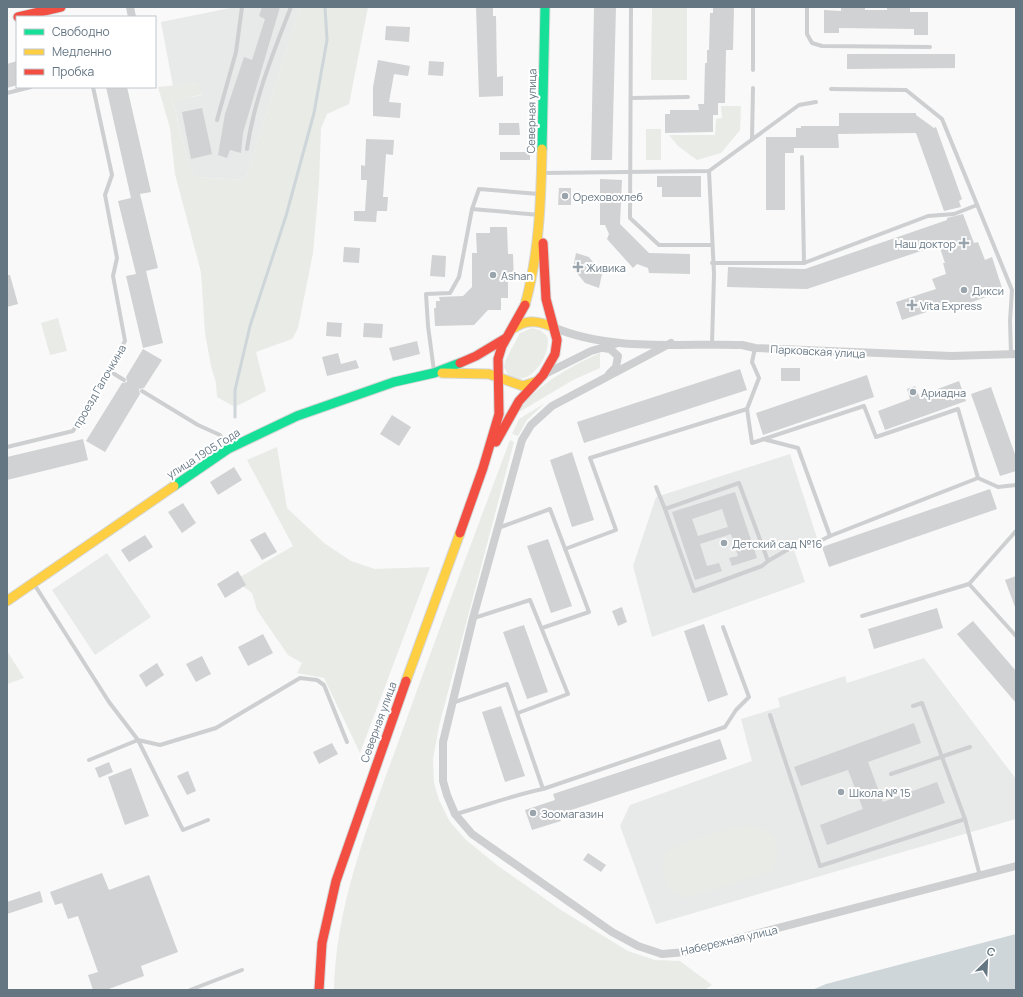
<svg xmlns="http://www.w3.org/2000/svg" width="1023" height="997" viewBox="0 0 1023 997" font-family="Manrope,sans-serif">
<rect width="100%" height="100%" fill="#f9f9f9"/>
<g fill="#e8e9e9">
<polygon points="235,7 300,7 245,180 194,177 189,166 173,101 202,95 197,83 173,86 161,22"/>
<polygon points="790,454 817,538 793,547 805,582 652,637 633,566 656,497"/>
<polygon points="107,553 151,617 95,655 52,590"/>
<polygon points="924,658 1016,779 1016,819 656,924 620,826 630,805 752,761 741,719 780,707 778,698 845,676 847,683"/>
</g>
<g fill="#e8ebe6">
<polygon points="300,7 368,7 349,104 327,114 321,128 319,184 313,253 298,328 292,339 256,352 266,391 235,407 217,397 216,383 211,366 205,333 201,272 175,174 170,128 158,87 197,83 203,94 173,102 189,166 194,177 245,180"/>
<polygon points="652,7 687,7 687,80 651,80"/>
<polygon points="721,106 741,106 740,130 721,153 697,160 678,146 669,135 715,135 716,119 722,118"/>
<rect x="646" y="129" width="15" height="31"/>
<polygon points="58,318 67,351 50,355 41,323"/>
<path d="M532 328 540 330 547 336C552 351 535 380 517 379L508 375 504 367 505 361 520 333Z"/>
<path d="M600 353V368L573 380 521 411 519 410C538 384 571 366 600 353Z"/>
<polygon points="545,403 527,420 518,436 512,434 519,419"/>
<path d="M510 440 514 442 439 726 433 759 434 783 439 800 450 822 465 839 498 866 564 912 628 951 655 960 680 961 712 985 704 990H334C336 899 373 813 403 729 438 632 474 536 510 440Z"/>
<polygon points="277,447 287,508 324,543 351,561 375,569 430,567 360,753 324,678 297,673 302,663 288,655 257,610 252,593 235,580 293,546 247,460"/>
<polygon points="7,651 24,678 7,684"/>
<path d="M742 825C773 825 785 842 772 871L688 898C675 895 668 892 665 878 663 869 660 860 667 852 675 843 728 830 742 825Z"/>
</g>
<polygon fill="#ced6d9" points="1016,934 1016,990 812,990 826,984"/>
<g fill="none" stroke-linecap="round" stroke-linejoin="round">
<polyline stroke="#ced6d9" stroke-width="3" points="235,417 235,390 250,326 286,216 314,113 327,40 325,7"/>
</g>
<g fill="#d0d2d3" fill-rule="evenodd">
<polygon points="262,7 280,7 243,133 241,153 230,150 227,158 218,155 225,114 244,57 252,60 265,19 259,16"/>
<polygon points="476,7 493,7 493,16 496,16 497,77 503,76 503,96 479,97"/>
<polygon points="594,7 616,7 612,160 591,160"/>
<polygon points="713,7 734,7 733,50 726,50 725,103 718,103 718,115 713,115 713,132 665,133 665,114 670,114 670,110 699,110 698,104 704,104 705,63 707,63 707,50 709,50 710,13 713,13"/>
<polygon points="841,7 865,7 865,10 887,10 887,7 910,7 910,12 928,12 928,35 914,35 914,29 839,28 839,33 824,33 824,10 841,11"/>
<polygon points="386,26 410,27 409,42 385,40"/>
<polygon points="847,54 955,54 955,68 847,69"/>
<polygon points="378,60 410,66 408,76 394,74 389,102 401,103 400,118 373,116 373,87"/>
<polygon points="17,61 17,85 7,88 7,64"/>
<polygon points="429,61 444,62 443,76 428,75"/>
<polygon points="106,87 127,87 151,192 140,194 158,268 146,271 163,343 143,348 126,276 136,274 118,201 131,198"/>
<polygon points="202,108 212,154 191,159 182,112"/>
<polygon points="839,113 916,113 916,115 934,128 936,127 962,199 959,201 961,207 944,211 916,133 838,134 839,148 794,148 794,153 785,153 785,210 766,210 766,137 796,137 796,128 801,128 801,126 839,126"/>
<polygon points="499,123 519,123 520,135 499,135"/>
<polygon points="366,139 394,140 393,155 386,154 383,197 388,197 387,211 377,211 376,222 354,221 354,211 365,211 367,180 361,180 361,165 365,166"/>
<rect x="500" y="152" width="30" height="8"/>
<polygon points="657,176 701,176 701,197 662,197 662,187 657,187"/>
<polygon points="600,179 622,180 620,224 649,253 690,254 690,274 649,273 648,268 637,264 633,268 607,239 609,234 605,225 600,225"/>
<polygon points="559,188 571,188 571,205 558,205"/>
<polygon points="963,214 974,243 978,242 985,260 992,257 1003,291 944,312 942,307 902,320 896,302 936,289 932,279 946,274 943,263 945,263 939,245 807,289 727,287 728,267 805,269 947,220 947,218"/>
<polygon points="490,227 507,227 508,254 513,254 514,282 508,282 508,298 501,298 501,310 488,310 474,325 435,326 434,308 436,308 436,301 440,301 439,297 463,296 472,287 472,253 477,253 476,233 490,233"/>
<polygon points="344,247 360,248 359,263 343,262"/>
<polygon points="576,253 589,257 602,274 599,288 585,283 573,268"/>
<polygon points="432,255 446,256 445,277 430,276"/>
<polygon points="7,275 10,275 18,304 7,307"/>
<polygon points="327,322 342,323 341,337 326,336"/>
<polygon points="364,323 383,324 382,338 363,337"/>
<polygon points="417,341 420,354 393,361 389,348"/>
<polygon points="143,349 162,360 144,388 139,389 140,394 105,452 86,441 122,383 127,382 126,377"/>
<polygon points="338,353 341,364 356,360 359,368 327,376 322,357"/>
<rect x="781" y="368" width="19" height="13"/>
<polygon points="740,369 747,390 584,443 577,422"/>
<polygon points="867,375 874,397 763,435 756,413"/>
<polygon points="959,381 966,401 885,430 878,411 910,399 907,389 915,386 919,396"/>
<polygon points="991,387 1016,457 1016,471 1000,476 971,394"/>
<polygon points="392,415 411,427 399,446 380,434"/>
<polygon points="83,439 88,460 7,480 7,457"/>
<polygon points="572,452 594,520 572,527 550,460"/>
<polygon points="234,467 242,480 218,495 210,482"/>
<polygon points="990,489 997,509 829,567 822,547"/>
<path d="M735 492 757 558 732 566 729 558 738 556 731 534 700 544 707 566 719 563 722 571 695 580 672 512ZM722 509 728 527 698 536 692 519Z"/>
<polygon points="183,503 196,523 182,533 168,512"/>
<polygon points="265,532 277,552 262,560 250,540"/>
<polygon points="145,535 153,547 129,562 121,550"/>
<polygon points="548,539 572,606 551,613 527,546"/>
<polygon points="238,571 246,585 225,598 217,584"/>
<polygon points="1016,576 1016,607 1015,607 1005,580"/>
<polygon points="622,607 627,622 618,626 612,611"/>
<polygon points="937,608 943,628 874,649 868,629"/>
<polygon points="973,621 1016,671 1016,703 957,634"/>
<polygon points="704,624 728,695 708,702 684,631"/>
<polygon points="524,625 548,692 527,699 503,632"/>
<polygon points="263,634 273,653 248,666 238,647"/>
<polygon points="202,656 211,674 196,682 186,664"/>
<polygon points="157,663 164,675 146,687 139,675"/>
<polygon points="501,706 525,776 505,782 482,712"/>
<polygon points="914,723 921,743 868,762 883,802 937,782 945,803 827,845 820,825 863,809 848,770 801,786 794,767"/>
<polygon points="720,739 727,759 559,814 561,821 532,830 525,810 555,800 553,794"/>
<polygon points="332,743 338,754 319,764 313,752"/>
<polygon points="109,762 113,772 99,778 95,768"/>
<polygon points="131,768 149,816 125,825 108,777"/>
<polygon points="188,771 196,791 187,795 177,776"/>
<polygon points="588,853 606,865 601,872 583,860"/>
<polygon points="102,873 109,890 149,875 178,952 141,966 144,976 106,990 93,990 88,975 98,972 78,916 68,919 62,903 55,905 50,892"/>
<polygon points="40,891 43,902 7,914 7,902"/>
</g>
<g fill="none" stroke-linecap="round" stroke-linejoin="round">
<g stroke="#d5d6d7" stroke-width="11">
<g id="fast">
<polyline points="542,149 545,7"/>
<polyline points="174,486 228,449 297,416 394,382 434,373 460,363"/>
</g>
</g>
<g stroke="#d5d6d7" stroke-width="11">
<g id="slow">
<path d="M525 305C539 254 541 202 542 149"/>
<path d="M514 328C527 319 539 321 553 327"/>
<polyline points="442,373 489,374 523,386 535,382"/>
<polyline points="7,601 174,486"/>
<polyline points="406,681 460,533"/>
</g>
</g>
<g stroke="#d5d6d7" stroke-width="11">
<g id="jam">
<polyline points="18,17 61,7"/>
<polyline points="460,363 476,356 506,338"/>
<polyline points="496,442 519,401 543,375 555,354 557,340 546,299 543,243"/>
<polyline points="460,533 483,468 499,414 498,359 502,346 525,305"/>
<polyline points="319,990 322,943 336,881 406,681"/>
</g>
</g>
<g stroke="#cecfd0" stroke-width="4">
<polyline points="631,7 630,218 659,245 712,245"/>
<polyline points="807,7 807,34 812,43 822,46 930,47"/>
<polyline points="753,70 753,7"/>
<polyline points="831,89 906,90 942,119 1012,290 1010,321 1011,354"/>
<polyline points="7,93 31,87"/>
<polyline points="631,98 688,97"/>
<polyline points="217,120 236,52 242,7"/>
<polyline points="752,139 753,88"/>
<path d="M247 149C254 100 273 53 291 7"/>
<polyline points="802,157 804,263"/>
<polyline points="709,171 714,274 712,344"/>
<polyline points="543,173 709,171 799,105 816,102"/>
<polyline points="472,209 540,215"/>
<polyline points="712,263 804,263 928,216 954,214 977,205"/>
<polyline points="108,370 124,380"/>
<polyline points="434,371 428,326 426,294 450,293 459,277 472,209 479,189 539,194"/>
<polyline points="142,391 198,425 220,435 227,447"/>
<polyline points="747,409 752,443 864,406 876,437 958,409 978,478 998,487 1016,485"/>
<polyline points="763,439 798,448 830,536"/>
<polyline points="7,447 73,431 125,341 113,276 117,258 105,195 112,175 93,87"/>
<polyline points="656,487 665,509"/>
<polyline points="498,528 550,509 589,612 542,628"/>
<polyline points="565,549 616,530 590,458 747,409 759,378 752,362 755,348"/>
<polyline points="768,561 762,566 694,591 665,509 739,483 768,561 792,547 812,545 830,536 978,478"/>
<polyline points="34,584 109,702 138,740 183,830 208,820"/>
<polyline points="969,584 1016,636"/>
<polyline points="862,616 969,584 1016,531"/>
<polyline points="474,618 530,600 568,694 518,713"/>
<path d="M452 703 507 684 543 789C513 795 485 806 456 814"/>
<polyline points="913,706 922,703 965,819 980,876"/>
<polyline points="770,715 820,866 965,819"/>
<polyline points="89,760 138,740 160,745 216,728 300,678 317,680 324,685 347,742"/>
<polyline points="891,774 970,747"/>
<polyline points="543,789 725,727 736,710 749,697 723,627"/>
<polyline points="190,990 242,970"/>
</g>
<g stroke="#cecfd0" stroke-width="8">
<polyline points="130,7 132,17"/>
<path d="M553 327C610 352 681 343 742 345L755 348 952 356 1016 354"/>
<polyline points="671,343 552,406 531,425 522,440 473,618 443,742 443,781 447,795 455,814 472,834 612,932 638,946 662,954 686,952 1016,866"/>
<polyline points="603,348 610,349 618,356 616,367 609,374"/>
<polyline points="545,374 591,351 615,344"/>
</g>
<use href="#fast" stroke="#16e098" stroke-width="9"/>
<use href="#slow" stroke="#ffcf43" stroke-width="9"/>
<use href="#jam" stroke="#f24e42" stroke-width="9"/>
</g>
<g fill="#99a4ac" stroke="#fff" stroke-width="1.5">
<circle cx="565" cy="196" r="4"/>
<path d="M962 237h4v4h4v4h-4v4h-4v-4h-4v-4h4z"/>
<path d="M576 261h4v4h4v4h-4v4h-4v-4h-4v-4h4z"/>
<circle cx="493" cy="275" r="4"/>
<circle cx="964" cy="290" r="4"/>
<path d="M910 299h4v4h4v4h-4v4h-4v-4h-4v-4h4z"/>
<circle cx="913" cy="392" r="4"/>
<circle cx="724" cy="543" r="4"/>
<circle cx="841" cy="792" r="4"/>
<circle cx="533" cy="813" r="4"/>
</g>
<g text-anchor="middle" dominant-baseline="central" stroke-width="4" stroke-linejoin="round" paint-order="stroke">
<g font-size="11" fill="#657683" stroke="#fff">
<text transform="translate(531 111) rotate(-89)">Северная улица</text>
<text transform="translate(818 351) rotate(3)">Парковская улица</text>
<text transform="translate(99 386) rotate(-60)">проезд Галочкина</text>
<text transform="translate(203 453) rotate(-32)">улица 1905 Года</text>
<text transform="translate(378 722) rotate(-70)">Северная улица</text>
<text transform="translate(729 940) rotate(-13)">Набережная улица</text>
</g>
<g font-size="11" fill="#657683" stroke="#fff" text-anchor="start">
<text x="573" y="196">Ореховохлеб</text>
<text x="956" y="243" text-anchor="end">Наш доктор</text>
<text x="586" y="267">Живика</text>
<text x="501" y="275">Аshan</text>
<text x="972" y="290">Дикси</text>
<text x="920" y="305">Vita Express</text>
<text x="921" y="392">Ариадна</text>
<text x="732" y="543">Детский сад №16</text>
<text x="849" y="792">Школа № 15</text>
<text x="541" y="813">Зоомагазин</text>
</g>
</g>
<rect width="1023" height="997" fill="none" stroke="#657683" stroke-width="16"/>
<rect x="16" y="16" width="140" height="72" fill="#ffffff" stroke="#c1c8cd"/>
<rect x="24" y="29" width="20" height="6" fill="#16e098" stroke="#c1c8cd"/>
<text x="52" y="36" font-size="12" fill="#657683">Свободно</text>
<rect x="24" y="49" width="20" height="6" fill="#ffcf43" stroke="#c1c8cd"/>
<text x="52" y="56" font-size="12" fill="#657683">Медленно</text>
<rect x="24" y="69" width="20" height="6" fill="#f24e42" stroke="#c1c8cd"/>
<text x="52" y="76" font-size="12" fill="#657683">Пробка</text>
<g transform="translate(987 961) rotate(24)" stroke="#ffffff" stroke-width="3" paint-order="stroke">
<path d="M0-3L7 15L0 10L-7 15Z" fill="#657683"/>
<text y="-6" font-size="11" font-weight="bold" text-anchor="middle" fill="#657683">С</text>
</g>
</svg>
